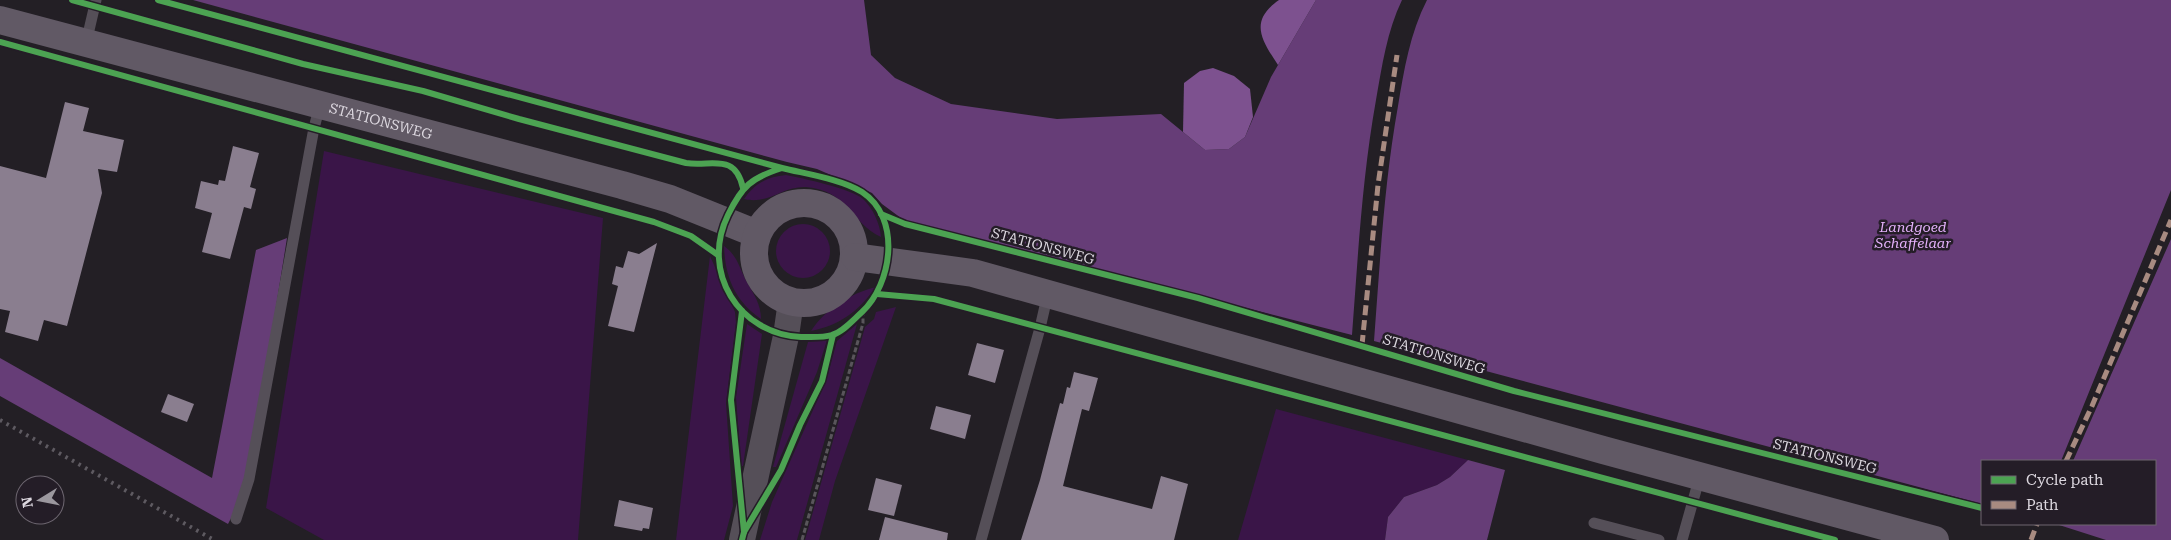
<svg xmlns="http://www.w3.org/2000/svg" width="2171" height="540" viewBox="0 0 2171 540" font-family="'Roboto Serif',serif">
<rect width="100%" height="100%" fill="#231f25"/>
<g fill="#3a1548">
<polygon points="324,151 603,218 578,540 324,540 266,508"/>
<path d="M786 175C802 178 852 189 863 199 873 208 880 224 881 237 851 223 847 190 806 187 782 186 769 205 744 199 755 183 767 177 786 175Z"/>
<circle cx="803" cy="251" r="27"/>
<path d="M724 246C738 256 739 268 747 282 754 295 761 304 761 319 735 301 725 277 724 246Z"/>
<polygon points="710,256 735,312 736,323 726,403 733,506 724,540 676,540"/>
<path d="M876 287C858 311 841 325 811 331 825 309 851 293 876 287Z"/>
<polygon points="896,307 835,481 819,540 805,540 865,327 874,319 876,312"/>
<polygon points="747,324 762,334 743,466 741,466 736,397"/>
<polygon points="857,324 797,540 760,540 772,502 826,381 837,341"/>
<polygon points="827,340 817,372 776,467 773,467 808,342"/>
<polygon points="1276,409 1468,460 1450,477 1437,485 1404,497 1388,517 1385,540 1238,540"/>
</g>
<g fill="#663d77">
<path d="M193 0H864L871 55 895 78 951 104 1057 119 1161 114 1205 150 1229 149 1245 137 1271 77 1316 0H1402C1387 31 1382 66 1376 100 1362 178 1358 256 1352 335L905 221 882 204 872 193 817 169 787 162Z"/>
<path d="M1427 0H2171V190L2061 461H1982V504L1374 341C1380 262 1384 184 1398 106 1404 70 1410 33 1427 0Z"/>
<polygon points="287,238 247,487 228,524 0,396 0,358 212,478 256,250"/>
<polygon points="2171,239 2171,540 2106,540 2056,524 2155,524 2155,461 2073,461"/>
<polygon points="1468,460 1505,470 1487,540 1385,540 1388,517 1404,497 1437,485 1450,477"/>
</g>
<g fill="#7d518f">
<path d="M1279 0H1316L1278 65C1261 39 1249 21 1279 0Z"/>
<polygon points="1213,68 1234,76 1250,89 1253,117 1245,137 1229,149 1205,150 1183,132 1184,83 1200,71"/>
</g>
<g fill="#8a7e8f">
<polygon points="65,102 89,108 83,131 124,140 117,172 98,169 102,193 67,326 44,320 38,341 5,332 10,311 0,309 0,166 46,178"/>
<polygon points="233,146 259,153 250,187 256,189 251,209 244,207 230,259 202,252 212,213 195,208 201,181 218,185 219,180 225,181"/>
<polygon points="657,243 634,332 608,326 618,286 612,284 616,266 623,268 628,251 639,254"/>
<polygon points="977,343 1004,350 995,383 968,375"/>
<polygon points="1074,372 1098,378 1089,411 1082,409 1063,486 1152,509 1161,476 1188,484 1174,540 1021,540 1040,480 1060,403 1063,404 1067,387 1070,388"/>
<polygon points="168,394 194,404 187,422 161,412"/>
<polygon points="936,406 971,415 965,439 930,429"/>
<polygon points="876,478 902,485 894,516 868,510"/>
<polygon points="619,500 653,508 649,529 643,528 642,531 614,526"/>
<polygon points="885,517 948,533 947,540 879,540"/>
</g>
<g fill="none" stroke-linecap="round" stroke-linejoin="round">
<polyline stroke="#59555b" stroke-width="3" stroke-dasharray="5 2.5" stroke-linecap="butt" points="802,540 863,323 863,311"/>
<g stroke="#554f58" stroke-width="11">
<polyline points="86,43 96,0"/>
<polyline points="236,519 249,479 314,128 320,105"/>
<polyline points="1594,523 1659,540"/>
<polyline points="981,540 1040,328 1048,293"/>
<polyline points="1682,540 1700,476"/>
</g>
<polyline stroke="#554f58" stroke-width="26" points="742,540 786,336 791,301"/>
<g stroke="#615965" stroke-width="28">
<path id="s1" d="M0 20 622 185 670 199 757 234"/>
<circle cx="804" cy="253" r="50"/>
<polyline points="855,257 973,273 1603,450 1935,540"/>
</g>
<polyline stroke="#5e5a61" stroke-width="4" stroke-dasharray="2.5 5" stroke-linecap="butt" points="0,420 214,540"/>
<g stroke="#a88b81" stroke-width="5" stroke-dasharray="10 5" stroke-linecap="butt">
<polyline points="1362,345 1378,185 1397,55"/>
<polyline points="2066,461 2092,406 2171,220"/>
<polyline points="2031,540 2037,524"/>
</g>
<g stroke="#241d27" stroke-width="9">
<g id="cycleway">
<path d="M72 0 303 64 423 91 519 119 686 163C711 167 735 152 743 188"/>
<path d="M158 0 782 168C806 174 841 179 862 192 902 218 892 284 862 312 853 320 843 332 832 335 822 338 811 337 801 337 739 334 700 272 728 215 742 186 751 178 782 168"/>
<polyline points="0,42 654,222 691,236 718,255"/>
<polyline points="881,214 905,224 1198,298 1514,391 1982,508"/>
<polyline points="877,294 934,299 1835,540"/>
<polyline points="742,311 731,400 744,532"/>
<polyline points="742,540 744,532 781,470 800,425 822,381 833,335"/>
</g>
</g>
<use href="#cycleway" stroke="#4ca352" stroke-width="6"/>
</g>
<g text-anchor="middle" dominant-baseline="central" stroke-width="5" stroke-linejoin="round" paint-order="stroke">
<g font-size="14" fill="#dcd7df" stroke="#241d27">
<text stroke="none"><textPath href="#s1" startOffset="394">STATIONSWEG</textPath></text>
<text transform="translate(1043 246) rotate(15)">STATIONSWEG</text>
<text transform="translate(1434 354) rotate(17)">STATIONSWEG</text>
<text transform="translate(1825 456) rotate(14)">STATIONSWEG</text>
</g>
<g font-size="14" font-style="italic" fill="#e4b1fb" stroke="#241d27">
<text x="1913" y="227">Landgoed<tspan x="1913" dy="16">Schaffelaar</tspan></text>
</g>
</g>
<rect x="1981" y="460" width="175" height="65" fill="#241d27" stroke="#6e6771"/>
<rect x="1991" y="476" width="25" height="8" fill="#4ca352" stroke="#6e6771"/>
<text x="2026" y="485" font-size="15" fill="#dcd7df">Cycle path</text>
<rect x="1991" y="501" width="25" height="8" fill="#a88b81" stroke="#6e6771"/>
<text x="2026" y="510" font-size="15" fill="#dcd7df">Path</text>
<g transform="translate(40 500) rotate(260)"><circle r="24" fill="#241d27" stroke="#6e6771"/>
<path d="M0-4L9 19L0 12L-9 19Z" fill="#9b979e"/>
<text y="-8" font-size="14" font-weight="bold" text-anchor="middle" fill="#dcd7df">N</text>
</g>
</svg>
